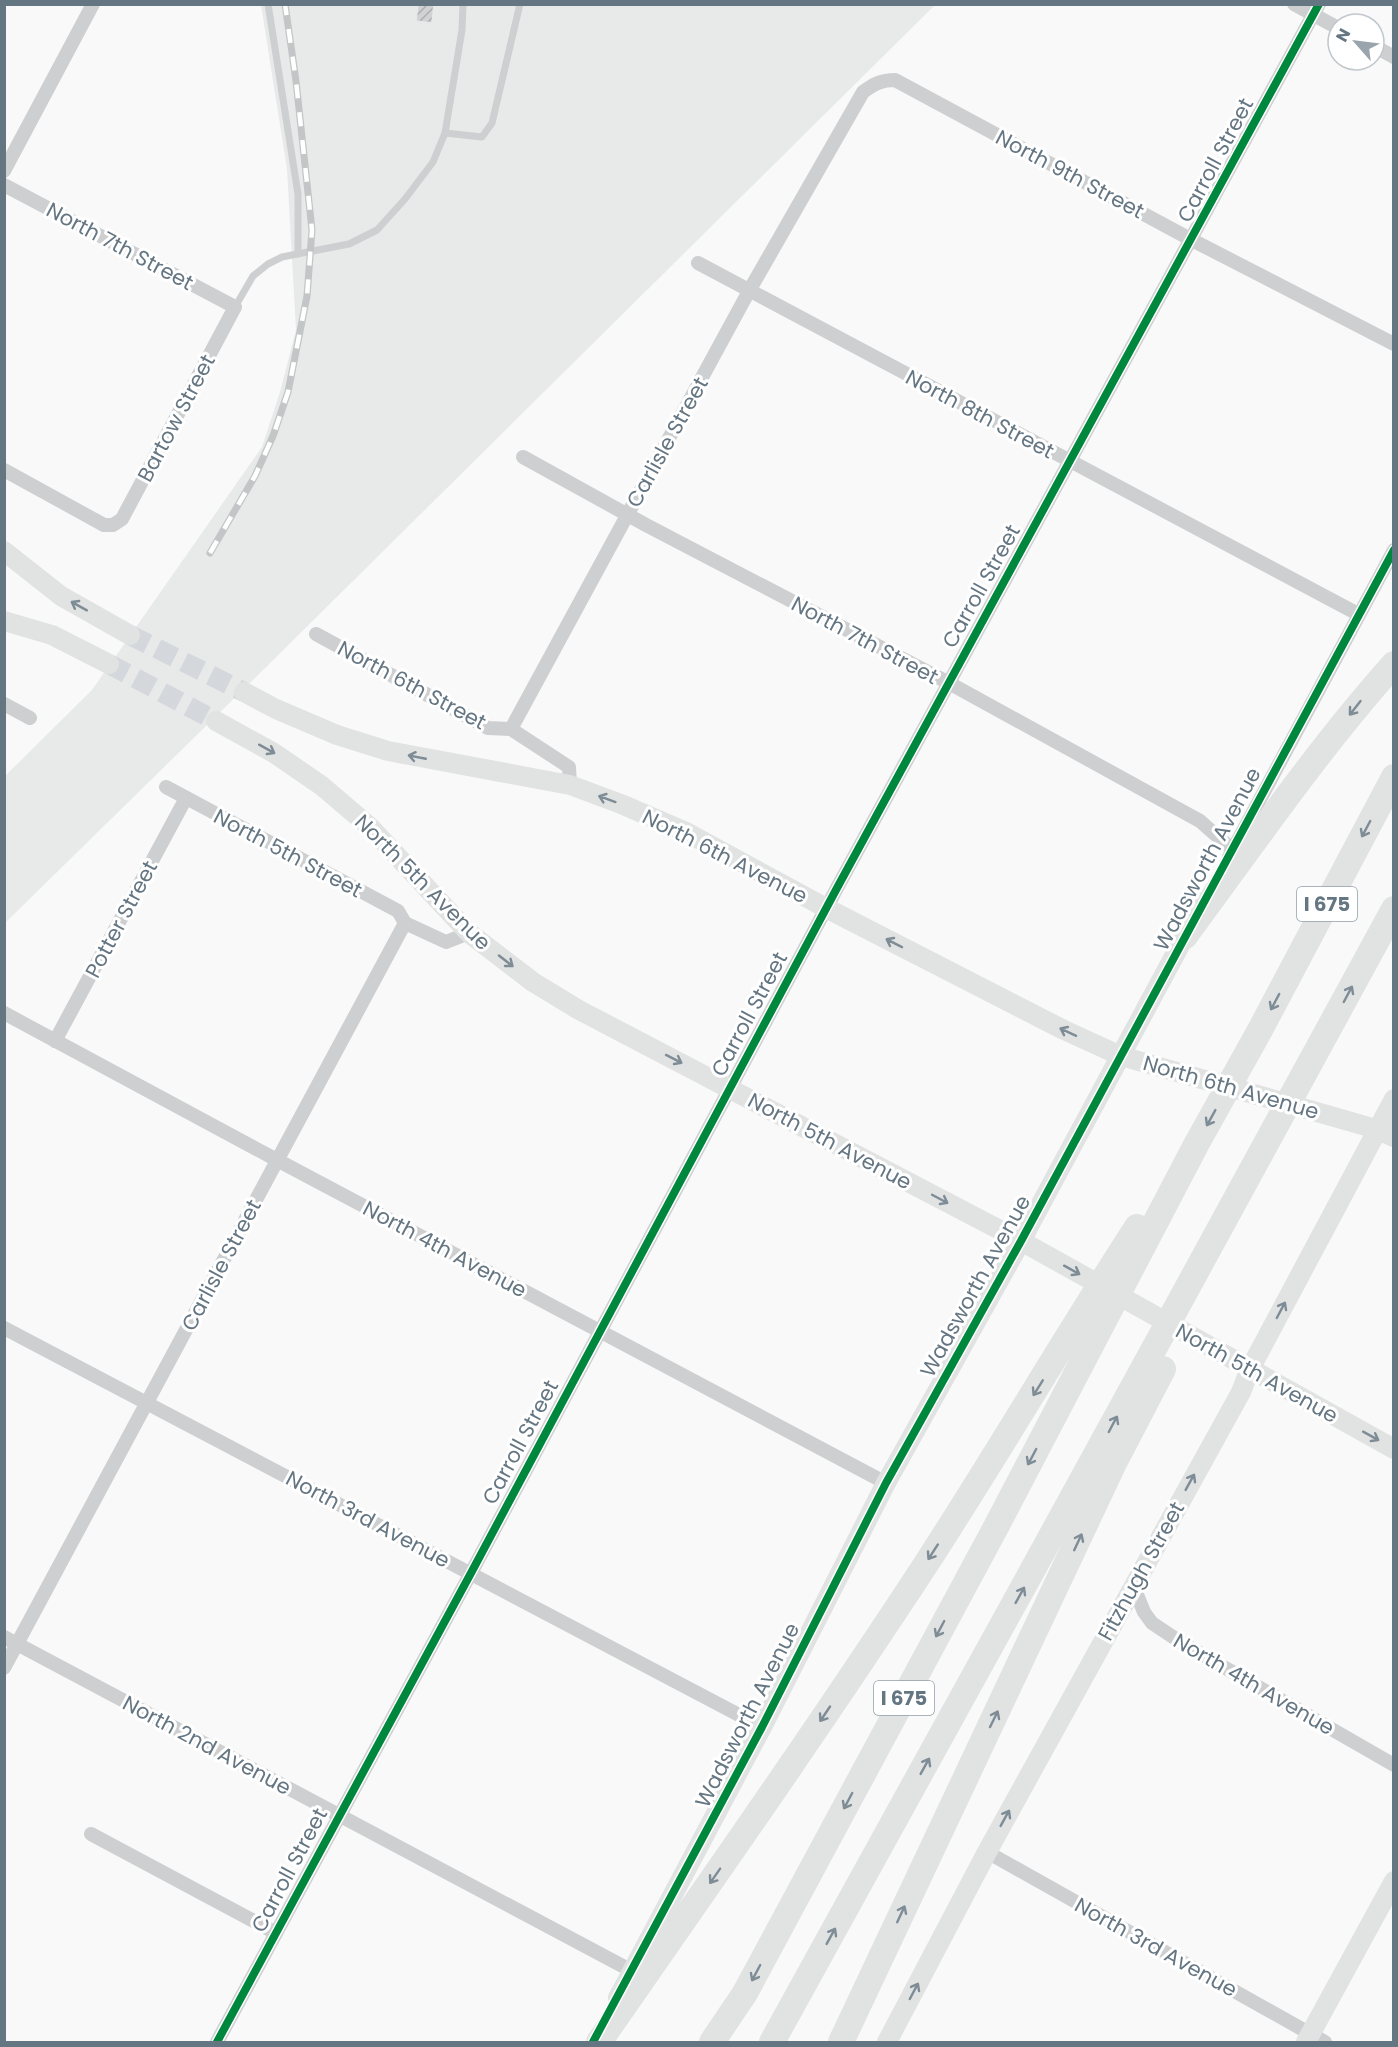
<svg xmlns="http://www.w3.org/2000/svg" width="1398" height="2047" viewBox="0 0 1398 2047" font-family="Poppins,sans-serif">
<defs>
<pattern id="building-hatch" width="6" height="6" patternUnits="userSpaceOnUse" patternTransform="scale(1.5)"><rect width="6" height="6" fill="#d0d2d3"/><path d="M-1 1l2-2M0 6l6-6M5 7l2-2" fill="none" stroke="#acafb1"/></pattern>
</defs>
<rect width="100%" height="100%" fill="#f9f9f9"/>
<polygon fill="#e8e9e9" points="261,5 935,5 255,678 5,923 5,776 92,690 262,447 280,392 296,330 287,169"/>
<polygon fill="url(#building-hatch)" stroke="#e8e8e8" stroke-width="1.5" points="418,4 434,4 432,23 416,21"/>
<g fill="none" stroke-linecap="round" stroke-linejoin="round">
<g stroke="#d4d8dc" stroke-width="20" stroke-dasharray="20 10" stroke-linecap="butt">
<polyline points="130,635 244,692"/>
<polyline points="109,664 216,721"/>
</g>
<g stroke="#cecfd0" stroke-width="7">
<polyline points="268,4 298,194 298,254"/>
<polyline points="445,133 482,137 492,123 520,4"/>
<polyline points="235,307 253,276 268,264 282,257 349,244 377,230 405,199 433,162 445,133 462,30 463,4"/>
</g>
<g stroke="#cecfd0" stroke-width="14">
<polyline points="1294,4 1338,28"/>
<polyline points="1374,46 1394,57"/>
<polyline points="4,171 93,4"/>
<polyline points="4,185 235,307 122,519 113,525 104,525 4,470"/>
<polyline points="698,263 1358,614"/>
<polyline points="523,457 646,525 949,683 1200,821 1233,850"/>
<polyline points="316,634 488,728 511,729"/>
<polyline points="4,704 30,718"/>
<path d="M570 785 569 767 511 729 749 291 863 92C874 84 881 80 895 80L1192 240 1394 344"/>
<polyline points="166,787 398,911 405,923"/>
<polyline points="1229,857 1394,550"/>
<polyline points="4,1013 277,1160 886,1483"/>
<polyline points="55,1041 186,798"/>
<polyline points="4,1328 762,1727"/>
<polyline points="1133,1585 1144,1612 1152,1623 1182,1643 1394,1765"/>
<polyline points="4,1637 632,1971"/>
<polyline points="4,1668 405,923 446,942 469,933"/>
<polyline points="91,1834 276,1933"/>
<polyline points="987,1852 1325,2042"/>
<polyline points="217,2042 471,1573 837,888 1319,4"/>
</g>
<g stroke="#e1e2e2" stroke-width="20">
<polyline points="4,551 61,596 130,635"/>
<polyline points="4,621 52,635 109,664"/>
<polyline points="244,692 276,709 337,735 388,751 570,785 621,804 686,832 826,908 1064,1030 1121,1056 1376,1129 1394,1137"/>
<polyline points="216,721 274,753 322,786 370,827 469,933 533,982 579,1010 1021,1241 1394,1449"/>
<polyline points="618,1998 762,1727 886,1483 1021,1241 1185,936"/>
<polyline points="887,2042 987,1852 1241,1392 1250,1369 1394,1099"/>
<polyline points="1306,2042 1394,1881"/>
</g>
<g stroke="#e1e2e2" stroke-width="26">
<path d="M1185 936C1253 844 1318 749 1394 664"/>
<path d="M599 2042C709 1884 820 1726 926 1564 998 1453 1065 1338 1137 1227"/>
<polyline points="712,2042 745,1993 997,1525 1197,1143 1260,1030 1394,777"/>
<path d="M772 2042C906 1800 1040 1557 1173 1314 1247 1180 1321 1045 1394 909"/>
<polyline points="841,2042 1114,1463 1163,1369"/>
</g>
<g stroke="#c3c5c6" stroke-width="7">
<polyline id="rail" points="210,553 255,476 273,436 288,392 307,296 312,230 296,81 285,4"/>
</g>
<use href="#rail" stroke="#fff" stroke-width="4.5" stroke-dasharray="14" stroke-linecap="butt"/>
<g stroke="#fff" stroke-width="11">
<g id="cycleway">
<polyline points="217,2042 471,1573 837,888 1319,4"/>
<polyline points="593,2042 762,1727 886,1483 1021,1241 1394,550"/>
</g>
</g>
<use href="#cycleway" stroke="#00873e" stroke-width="8"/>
</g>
<defs><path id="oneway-shaft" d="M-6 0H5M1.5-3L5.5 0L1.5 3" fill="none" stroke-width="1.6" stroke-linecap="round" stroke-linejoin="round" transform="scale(1.5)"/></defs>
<g stroke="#7e8c96">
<use href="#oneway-shaft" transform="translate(79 606) rotate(-151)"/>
<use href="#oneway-shaft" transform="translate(1355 708) rotate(128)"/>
<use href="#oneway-shaft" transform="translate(267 749) rotate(29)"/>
<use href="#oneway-shaft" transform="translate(417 757) rotate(-169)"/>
<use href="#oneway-shaft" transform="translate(607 799) rotate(-160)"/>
<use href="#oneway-shaft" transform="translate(1366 829) rotate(118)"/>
<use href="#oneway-shaft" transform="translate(894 943) rotate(-153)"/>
<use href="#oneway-shaft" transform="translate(506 961) rotate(38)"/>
<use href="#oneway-shaft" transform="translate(1348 994) rotate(-62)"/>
<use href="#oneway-shaft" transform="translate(1275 1002) rotate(118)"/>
<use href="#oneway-shaft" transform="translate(1068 1032) rotate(-155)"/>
<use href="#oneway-shaft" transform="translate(674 1059) rotate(27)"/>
<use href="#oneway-shaft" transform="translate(1211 1118) rotate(119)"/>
<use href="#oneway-shaft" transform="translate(940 1199) rotate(28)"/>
<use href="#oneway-shaft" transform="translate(1072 1270) rotate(29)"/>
<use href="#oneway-shaft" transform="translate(1281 1310) rotate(-62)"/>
<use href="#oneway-shaft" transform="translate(1038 1388) rotate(122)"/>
<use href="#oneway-shaft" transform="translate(1113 1424) rotate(-62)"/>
<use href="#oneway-shaft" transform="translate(1371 1436) rotate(29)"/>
<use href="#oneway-shaft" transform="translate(1032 1457) rotate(118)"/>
<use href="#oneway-shaft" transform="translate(1190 1482) rotate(-61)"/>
<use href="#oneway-shaft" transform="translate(1078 1542) rotate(-65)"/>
<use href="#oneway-shaft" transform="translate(933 1552) rotate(123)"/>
<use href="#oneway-shaft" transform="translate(1020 1595) rotate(-61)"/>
<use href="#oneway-shaft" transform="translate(940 1629) rotate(118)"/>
<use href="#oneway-shaft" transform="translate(825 1714) rotate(124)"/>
<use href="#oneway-shaft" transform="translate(994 1719) rotate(-64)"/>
<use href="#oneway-shaft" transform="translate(925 1766) rotate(-61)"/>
<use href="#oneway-shaft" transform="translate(848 1801) rotate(118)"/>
<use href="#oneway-shaft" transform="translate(1005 1818) rotate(-61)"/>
<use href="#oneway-shaft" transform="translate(715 1876) rotate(125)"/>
<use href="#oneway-shaft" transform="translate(901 1914) rotate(-65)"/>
<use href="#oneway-shaft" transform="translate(831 1936) rotate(-61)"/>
<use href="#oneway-shaft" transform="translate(756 1973) rotate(118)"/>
<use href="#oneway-shaft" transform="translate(914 1991) rotate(-62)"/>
</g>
<g text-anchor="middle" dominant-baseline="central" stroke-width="6" stroke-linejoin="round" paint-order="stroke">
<g fill="#fff" stroke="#939fa8" stroke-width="1.5">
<rect x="1297" y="887" width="60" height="34" rx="4.5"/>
<rect x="874" y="1681" width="60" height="34" rx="4.5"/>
</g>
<g font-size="20" font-weight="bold" fill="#657683">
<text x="1327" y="904">I 675</text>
<text x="904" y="1698">I 675</text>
</g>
<g font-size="21" fill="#657683" stroke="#fff">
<text transform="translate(1215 160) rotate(-62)">Carroll Street</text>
<text transform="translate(1070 174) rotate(28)">North 9th Street</text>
<text transform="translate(120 246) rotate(28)">North 7th Street</text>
<text transform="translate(980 414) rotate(28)">North 8th Street</text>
<text transform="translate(176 418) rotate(-62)">Bartow Street</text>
<text transform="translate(667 442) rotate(-61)">Carlisle Street</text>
<text transform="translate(981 586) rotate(-61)">Carroll Street</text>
<text transform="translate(865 640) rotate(28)">North 7th Street</text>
<text transform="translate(412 685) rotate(28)">North 6th Street</text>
<text transform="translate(288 853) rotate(28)">North 5th Street</text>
<text transform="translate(725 856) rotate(27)">North 6th Avenue</text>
<text transform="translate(1207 859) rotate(-62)">Wadsworth Avenue</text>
<text transform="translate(423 882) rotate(45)">North 5th Avenue</text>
<text transform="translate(121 919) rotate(-62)">Potter Street</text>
<text transform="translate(749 1014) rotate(-62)">Carroll Street</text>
<text transform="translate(1231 1087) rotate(16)">North 6th Avenue</text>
<text transform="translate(830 1141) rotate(28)">North 5th Avenue</text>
<text transform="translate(445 1249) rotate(28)">North 4th Avenue</text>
<text transform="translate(221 1265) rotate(-62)">Carlisle Street</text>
<text transform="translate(975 1286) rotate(-61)">Wadsworth Avenue</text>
<text transform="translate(1257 1373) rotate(29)">North 5th Avenue</text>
<text transform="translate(520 1442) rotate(-62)">Carroll Street</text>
<text transform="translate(368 1519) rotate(28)">North 3rd Avenue</text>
<text transform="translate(1141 1571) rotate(-61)">Fitzhugh Street</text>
<text transform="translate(1254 1684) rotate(30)">North 4th Avenue</text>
<text transform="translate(747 1715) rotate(-63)">Wadsworth Avenue</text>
<text transform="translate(207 1745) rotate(28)">North 2nd Avenue</text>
<text transform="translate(289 1870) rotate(-62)">Carroll Street</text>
<text transform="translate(1156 1947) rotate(29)">North 3rd Avenue</text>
</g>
</g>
<rect width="1398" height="2047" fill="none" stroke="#657683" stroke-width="12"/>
<g transform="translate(1356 42) rotate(298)"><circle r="28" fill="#ffffff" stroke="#c1c8cd" stroke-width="1.5"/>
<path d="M0-4.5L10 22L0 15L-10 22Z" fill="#99a4ac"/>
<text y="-9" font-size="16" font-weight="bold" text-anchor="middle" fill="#657683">N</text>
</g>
</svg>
